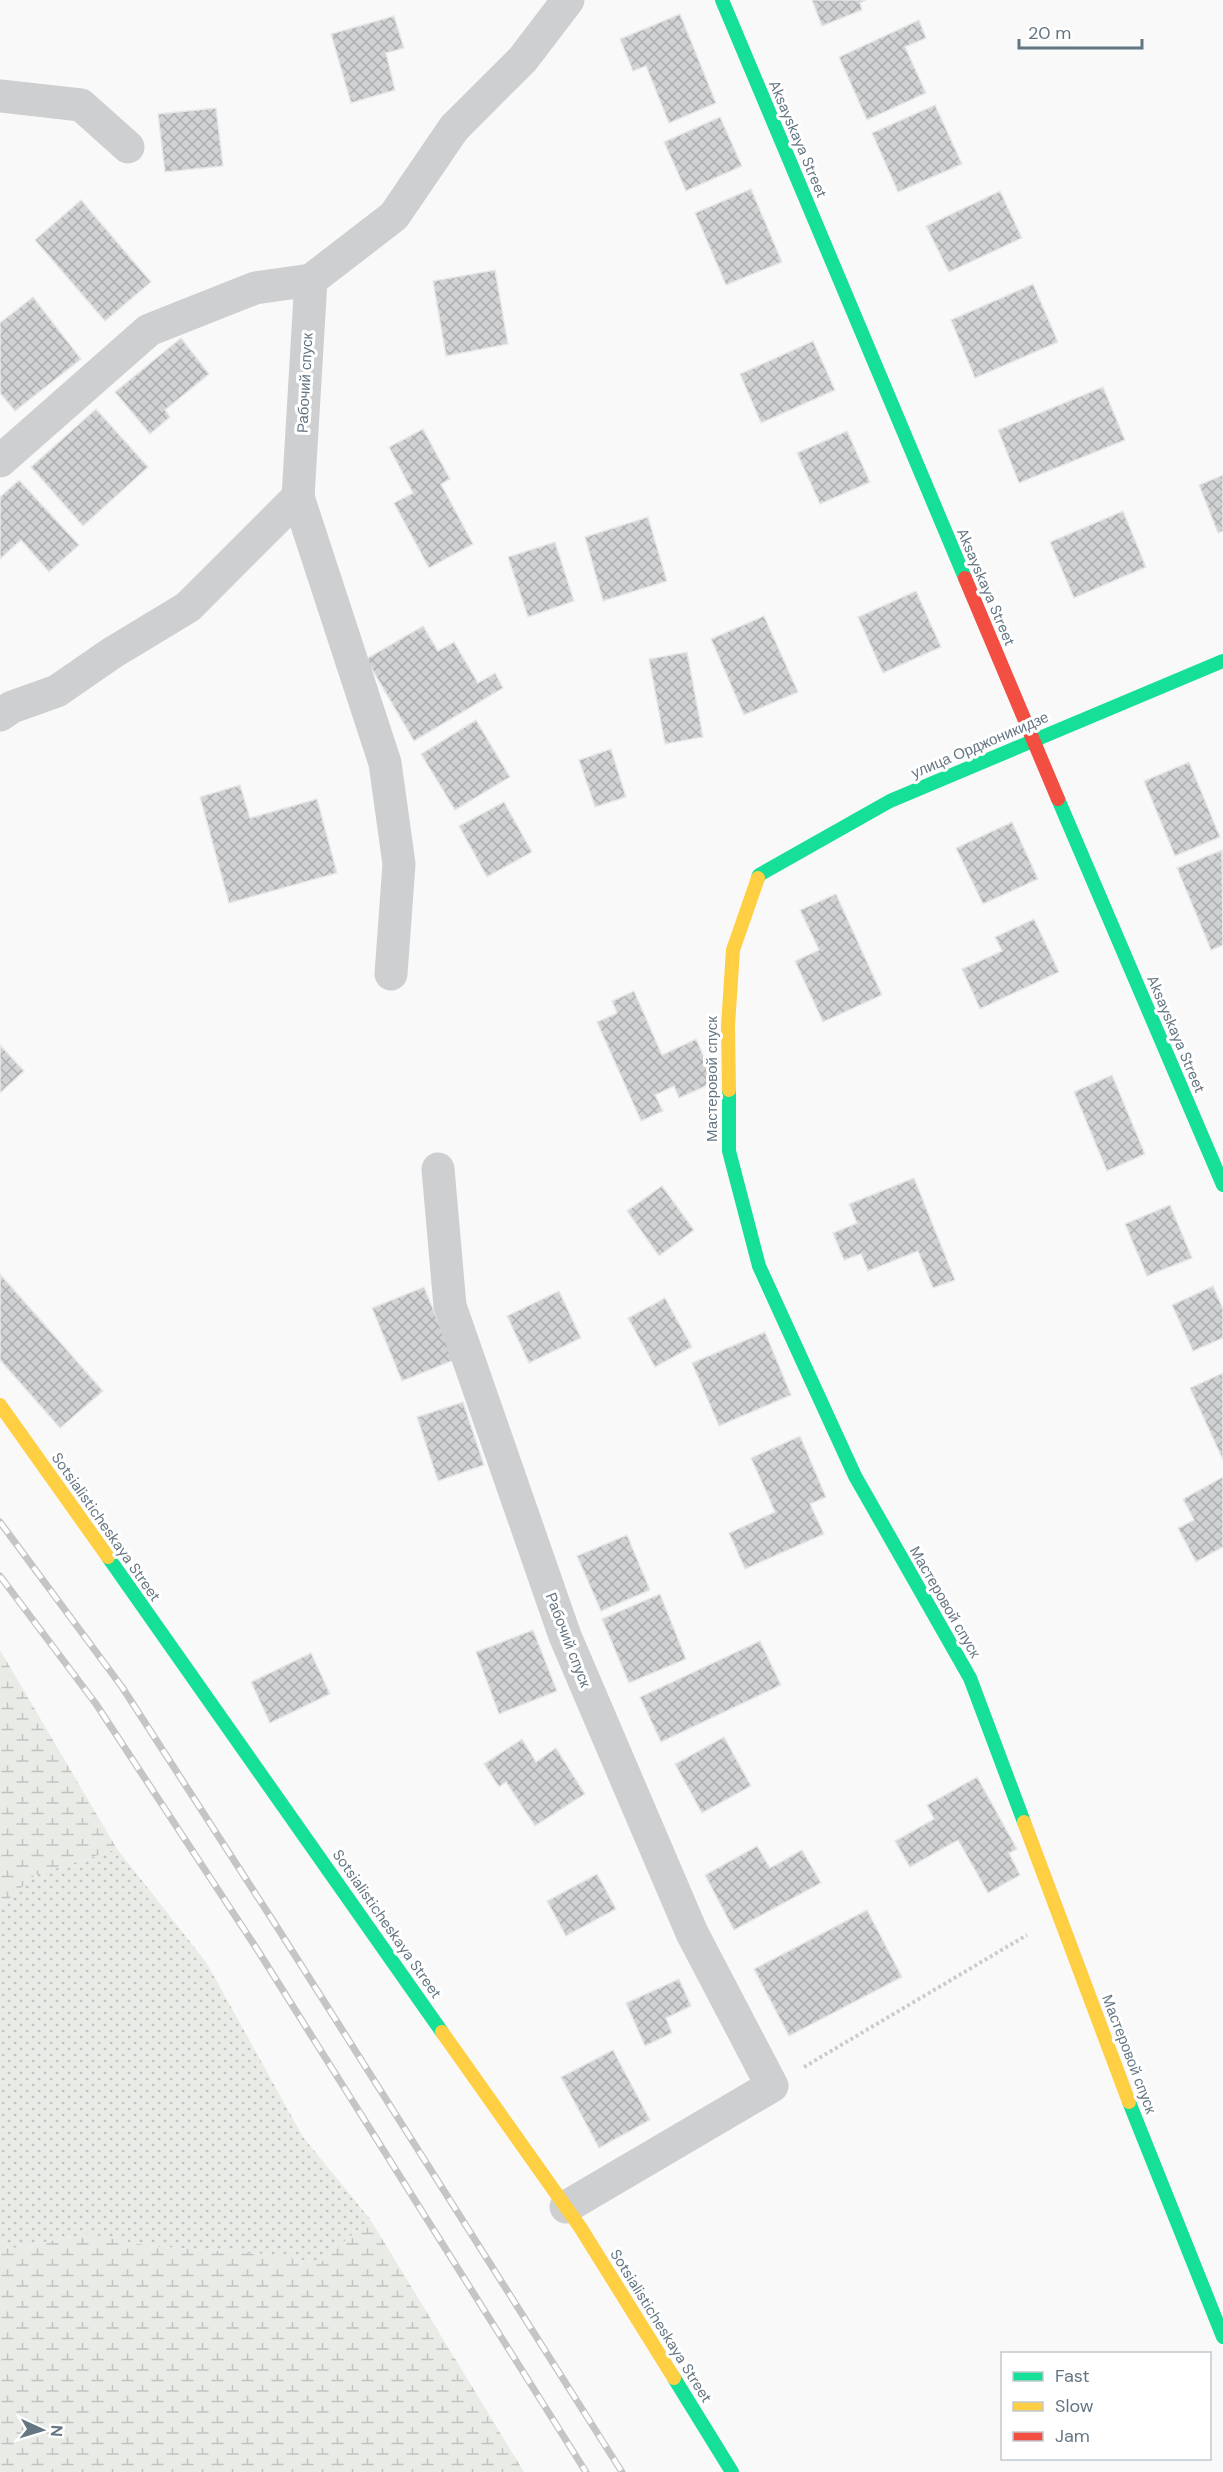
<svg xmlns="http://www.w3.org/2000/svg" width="1223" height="2472" viewBox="0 0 1223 2472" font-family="'DM Sans',sans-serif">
<defs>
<pattern id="grass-dots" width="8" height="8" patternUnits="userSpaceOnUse" patternTransform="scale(1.5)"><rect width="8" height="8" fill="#e8ebe6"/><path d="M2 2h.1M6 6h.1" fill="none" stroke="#c0c3c0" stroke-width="1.8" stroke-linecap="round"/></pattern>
<pattern id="wetland-marsh" width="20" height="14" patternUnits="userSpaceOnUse" patternTransform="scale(1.5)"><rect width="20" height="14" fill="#e8ebe6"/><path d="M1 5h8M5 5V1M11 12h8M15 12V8" fill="none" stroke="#c0c3c0"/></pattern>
<pattern id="building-cross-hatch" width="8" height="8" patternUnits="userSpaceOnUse" patternTransform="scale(1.5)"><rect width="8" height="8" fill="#d0d2d3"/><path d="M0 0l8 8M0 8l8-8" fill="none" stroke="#acafb1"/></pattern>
</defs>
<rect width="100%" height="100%" fill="#f9f9f9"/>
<polygon fill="url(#grass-dots)" points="117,1849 206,1962 303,2137 370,2219 320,2263 263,2254 149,2246 76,2236 9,2249 0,2234 0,1907 35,1875"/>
<g fill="url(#wetland-marsh)">
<polygon points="0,1650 117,1849 35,1875 0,1907"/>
<polygon points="370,2219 524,2472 0,2472 0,2234 9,2249 87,2234 149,2246 263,2254 320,2263"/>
</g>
<g fill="url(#building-cross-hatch)" stroke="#e8e8e8" stroke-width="1.5">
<polygon points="812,0 866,0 860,3 862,10 822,26"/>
<polygon points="680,14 716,103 669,123 646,66 633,71 620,39"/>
<polygon points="394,16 404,48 386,53 395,90 351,103 331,34"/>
<polygon points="919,20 926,38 905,47 926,93 867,120 839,57"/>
<polygon points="935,105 962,164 898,192 872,133"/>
<polygon points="216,108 223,166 165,172 158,114"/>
<polygon points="720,117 742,166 686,191 664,142"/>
<polygon points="751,189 782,262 726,285 695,213"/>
<polygon points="1000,191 1022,238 949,272 926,226"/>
<polygon points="81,200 151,282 105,321 35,240"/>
<polygon points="495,270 508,344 446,356 433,281"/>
<polygon points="1033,284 1058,342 975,378 951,320"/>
<polygon points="33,297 81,359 15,411 0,393 0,323"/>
<polygon points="181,338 209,374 165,410 170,417 150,434 115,392"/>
<polygon points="813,341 835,390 761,423 740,374"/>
<polygon points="1103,387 1125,440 1019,483 998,430"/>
<polygon points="96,409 148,467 83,526 31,467"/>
<polygon points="423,429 450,479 441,484 473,544 429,568 394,503 413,493 389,447"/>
<polygon points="847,431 870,482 820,504 797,453"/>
<polygon points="1223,475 1223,531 1218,533 1199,485"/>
<polygon points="19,480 79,545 49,572 21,540 0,559 0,497"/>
<polygon points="1123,511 1146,567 1074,598 1050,542"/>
<polygon points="648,517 667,581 603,601 585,537"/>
<polygon points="555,542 574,601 528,617 508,557"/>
<polygon points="916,591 941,647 883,673 858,617"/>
<polygon points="764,616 798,692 744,715 711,639"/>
<polygon points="423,626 438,651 454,642 478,683 495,673 503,688 414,741 366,659"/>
<polygon points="687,652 703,737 665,744 649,659"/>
<polygon points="476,720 510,777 455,810 421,754"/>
<polygon points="611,749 626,797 595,807 579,760"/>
<polygon points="1189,762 1220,837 1175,856 1144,781"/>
<polygon points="240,785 250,818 317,799 337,873 229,903 200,797"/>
<polygon points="504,802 532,852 487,877 459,826"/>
<polygon points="1012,822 1038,879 983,904 956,848"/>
<polygon points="1222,850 1223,945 1211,950 1177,868"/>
<polygon points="836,894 882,995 823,1022 795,961 819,950 800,910"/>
<polygon points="1034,919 1059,972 980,1009 962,969 1002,951 995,937"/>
<polygon points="634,991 662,1055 696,1039 715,1082 679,1098 674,1086 655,1095 663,1111 641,1121 597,1022 617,1013 612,1001"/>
<polygon points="0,1045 24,1071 0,1093"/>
<polygon points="1112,1075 1145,1154 1107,1171 1074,1092"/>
<polygon points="914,1178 955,1280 933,1288 918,1251 868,1271 861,1254 844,1260 833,1233 857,1223 849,1204"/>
<polygon points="662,1186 694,1230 659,1256 627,1211"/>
<polygon points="1170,1205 1192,1258 1147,1276 1125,1224"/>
<polygon points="0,1274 103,1391 60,1428 0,1360"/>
<polygon points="1213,1286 1223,1309 1223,1338 1193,1351 1172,1305"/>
<polygon points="424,1287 454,1360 402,1381 372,1308"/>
<polygon points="559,1291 581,1338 529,1363 507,1316"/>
<polygon points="665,1298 692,1347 655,1367 628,1318"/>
<polygon points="765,1332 791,1395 719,1426 692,1363"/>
<polygon points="1223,1373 1223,1460 1190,1388"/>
<polygon points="463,1402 484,1465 438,1481 417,1417"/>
<polygon points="800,1436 826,1497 810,1504 824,1534 745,1569 729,1533 775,1512 751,1458"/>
<polygon points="1223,1477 1223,1547 1196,1562 1178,1528 1194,1520 1183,1499"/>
<polygon points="627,1535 650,1590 601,1611 577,1556"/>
<polygon points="660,1594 686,1659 629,1683 602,1619"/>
<polygon points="533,1630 557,1691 499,1714 476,1652"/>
<polygon points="760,1641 781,1685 661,1742 640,1697"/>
<polygon points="311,1653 330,1694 270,1723 251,1682"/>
<polygon points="724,1737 751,1786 702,1813 675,1764"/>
<polygon points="522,1739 536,1762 556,1748 585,1794 535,1826 506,1782 499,1787 484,1764"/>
<polygon points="977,1777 1017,1849 1009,1853 1020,1875 988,1893 958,1840 910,1867 895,1841 934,1819 927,1805"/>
<polygon points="757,1846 770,1868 802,1850 821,1883 734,1930 705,1875"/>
<polygon points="597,1874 616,1909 566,1936 547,1901"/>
<polygon points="867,1910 902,1977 789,2036 754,1969"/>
<polygon points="679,1979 691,2006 666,2018 672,2033 645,2046 626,2003"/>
<polygon points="613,2050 650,2120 599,2148 561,2077"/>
</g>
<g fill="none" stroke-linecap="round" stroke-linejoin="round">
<polyline stroke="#cbcccd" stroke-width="4" stroke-dasharray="3 3" stroke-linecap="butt" points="804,2067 1027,1935"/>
<g stroke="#cecfd0" stroke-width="33">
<polyline points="0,96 81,105 128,147"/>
<polyline points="0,461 149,330 255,288 311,280"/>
<polyline points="298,497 385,763 399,864 391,974"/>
<polyline points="0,715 12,707 57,691 112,653 188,607 298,497 311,280 394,216 454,128 523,59 568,0"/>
<polyline points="438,1169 450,1306 565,1636 692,1933 772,2086 566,2207"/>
</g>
<g stroke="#16e098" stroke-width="14">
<polyline points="722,0 965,578"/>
<polyline points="1058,799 1223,1185"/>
<polyline points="758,878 759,875 890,801 1223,661"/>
<polyline points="729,1090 729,1151 759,1266 855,1476 970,1678 1024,1822"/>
<polyline points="108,1557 442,2032"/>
<polyline points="1129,2102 1223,2337"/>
<polyline points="674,2378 732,2472"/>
</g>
<g stroke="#ffcf43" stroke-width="14">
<polyline points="729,1090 728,1026 733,950 758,878"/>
<polyline points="0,1405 108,1557"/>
<polyline points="1024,1822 1129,2102"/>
<polyline points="442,2032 580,2227 674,2378"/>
</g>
<polyline stroke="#f24e42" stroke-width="14" points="965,578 1058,799"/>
<g stroke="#c3c5c6" stroke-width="7">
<g id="rail">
<polyline points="0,1522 122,1687 277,1927 622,2472"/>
<polyline points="0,1576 96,1704 255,1946 586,2472"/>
</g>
</g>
<use href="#rail" stroke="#fff" stroke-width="4.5" stroke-dasharray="14" stroke-linecap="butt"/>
</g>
<g text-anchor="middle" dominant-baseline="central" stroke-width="6" stroke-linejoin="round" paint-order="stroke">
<g font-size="15" fill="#657683" stroke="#fff">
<text transform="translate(798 139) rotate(67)">Aksayskaya Street</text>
<text transform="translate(305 383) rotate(-87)">Рабочий спуск</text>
<text transform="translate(986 587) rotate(67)">Aksayskaya Street</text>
<text transform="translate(980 745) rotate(-23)">улица Орджоникидзе</text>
<text transform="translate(1176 1034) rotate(67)">Aksayskaya Street</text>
<text transform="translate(712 1079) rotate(-90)">Мастеровой спуск</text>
<text transform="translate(106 1527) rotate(55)">Sotsialisticheskaya Street</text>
<text transform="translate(945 1602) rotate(60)">Мастеровой спуск</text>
<text transform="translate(568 1640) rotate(69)">Рабочий спуск</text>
<text transform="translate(387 1924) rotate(55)">Sotsialisticheskaya Street</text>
<text transform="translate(1129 2054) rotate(69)">Мастеровой спуск</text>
<text transform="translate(661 2326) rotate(58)">Sotsialisticheskaya Street</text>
</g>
</g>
<rect x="1001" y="2352" width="210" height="108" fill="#ffffff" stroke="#c1c8cd" stroke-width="1.5"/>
<rect x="1013" y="2372" width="30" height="9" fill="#16e098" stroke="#c1c8cd" stroke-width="1.5"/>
<text x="1055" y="2382" font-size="18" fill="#657683">Fast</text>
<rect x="1013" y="2402" width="30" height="9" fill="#ffcf43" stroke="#c1c8cd" stroke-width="1.5"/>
<text x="1055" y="2412" font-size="18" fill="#657683">Slow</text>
<rect x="1013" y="2432" width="30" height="9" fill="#f24e42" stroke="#c1c8cd" stroke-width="1.5"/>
<text x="1055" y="2442" font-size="18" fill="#657683">Jam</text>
<g transform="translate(42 2430) rotate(94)" stroke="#ffffff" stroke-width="4.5" paint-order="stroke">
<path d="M0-4.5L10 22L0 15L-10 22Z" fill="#657683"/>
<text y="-9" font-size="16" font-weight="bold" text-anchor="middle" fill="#657683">N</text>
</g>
<path d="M1019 39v9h123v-9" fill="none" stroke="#657683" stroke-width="3"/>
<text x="1028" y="39" font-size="18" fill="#657683" stroke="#ffffff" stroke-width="4.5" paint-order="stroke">20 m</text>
</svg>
